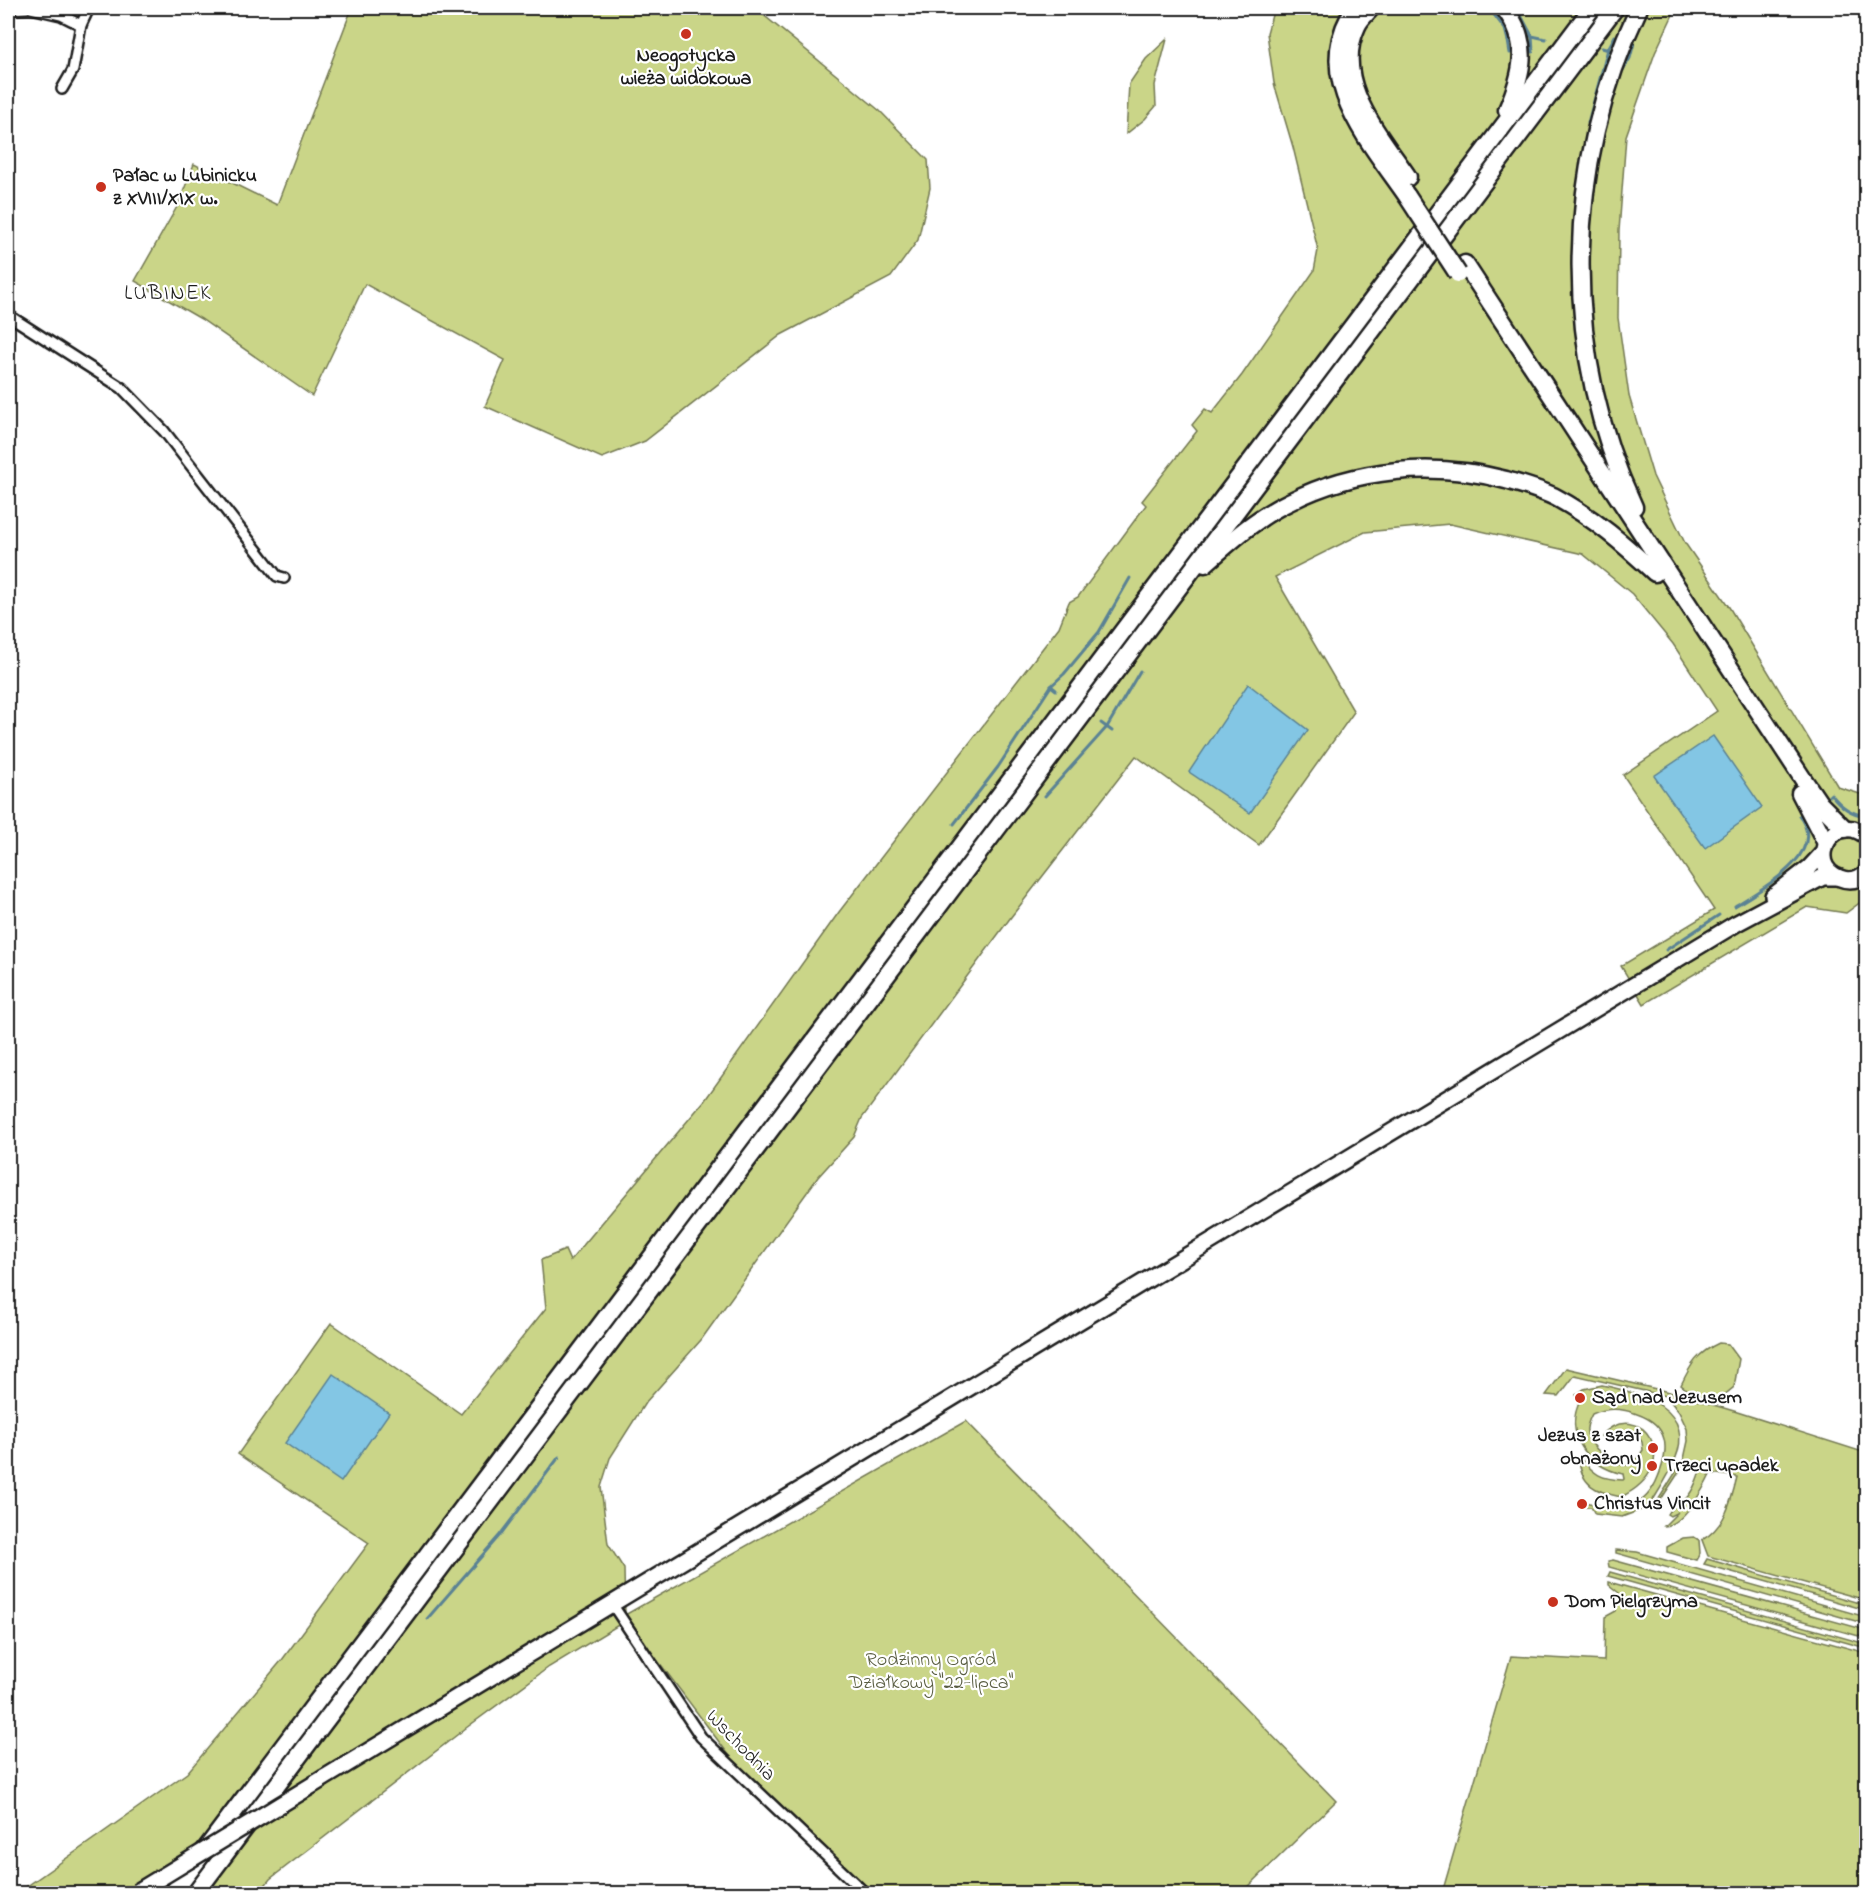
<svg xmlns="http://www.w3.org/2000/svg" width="1874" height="1901" viewBox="0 0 1874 1901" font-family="'Indie Flower',sans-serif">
<rect width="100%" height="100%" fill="#fff"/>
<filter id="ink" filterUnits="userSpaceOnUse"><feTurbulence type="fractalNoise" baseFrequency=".0167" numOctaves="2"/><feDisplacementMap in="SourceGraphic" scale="12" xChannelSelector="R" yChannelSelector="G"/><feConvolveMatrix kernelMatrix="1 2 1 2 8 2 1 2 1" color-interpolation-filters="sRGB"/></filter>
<g filter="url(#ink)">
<g fill="#cad588" stroke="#737852" stroke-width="1.5">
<polygon points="352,8 755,8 880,111 928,160 930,188 918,240 891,277 781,335 645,441 602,458 485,406 505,360 365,284 312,396 201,319 135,281 178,205 194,164 277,205"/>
<polygon points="1274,8 1676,8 1655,53 1626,136 1619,231 1618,318 1629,396 1653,476 1685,543 1729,607 1838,787 1860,794 1866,794 1866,898 1846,913 1807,907 1644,1004 1621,966 1714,910 1623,775 1717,711 1673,644 1632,594 1583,554 1450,524 1365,532 1275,577 1354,712 1259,845 1136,756 1011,917 862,1118 854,1137 818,1177 701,1340 645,1403 610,1458 601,1487 608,1544 624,1569 625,1615 966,1421 1336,1801 1242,1893 874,1893 732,1759 625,1617 625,1621 549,1667 466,1728 270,1879 259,1893 16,1894 187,1773 282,1660 369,1543 238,1454 331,1323 461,1414 546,1308 541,1260 565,1250 570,1261 705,1100 839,912 1059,627 1069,602 1078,597 1146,505 1142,501 1197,431 1192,425 1205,409 1212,413 1242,375 1314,271 1318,250 1293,147 1274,83 1267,33"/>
<polygon points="1167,39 1155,85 1156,106 1145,119 1126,134 1129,84 1146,59"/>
<path d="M1719 1343 1728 1344 1739 1359 1734 1387 1717 1401 1695 1396 1681 1385C1691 1364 1697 1353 1719 1343Z"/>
<path d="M1566 1368 1669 1392 1734 1411 1866 1453V1600L1708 1556 1702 1540C1725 1527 1731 1502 1737 1477L1711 1473C1704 1488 1683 1526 1664 1526L1678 1512 1670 1516 1667 1514C1671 1507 1675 1507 1682 1502 1692 1495 1697 1480 1701 1468L1685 1463 1658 1504 1655 1505 1684 1459 1688 1441 1687 1429 1679 1412 1666 1396 1575 1375 1559 1396 1546 1395Z"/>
<path d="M1602 1385C1640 1393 1697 1408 1675 1460 1669 1476 1659 1490 1650 1505L1646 1508 1622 1517 1595 1514 1591 1507H1585L1584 1503 1585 1502C1599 1505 1617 1512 1631 1507 1644 1501 1653 1490 1658 1477 1670 1449 1669 1425 1637 1414 1622 1408 1608 1407 1592 1414 1589 1420 1586 1425 1587 1432 1588 1446 1616 1470 1630 1464 1635 1462 1640 1455 1643 1450L1642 1442 1636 1433 1621 1432 1611 1435V1441L1609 1442 1601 1436C1639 1395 1689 1464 1621 1497 1596 1492 1580 1485 1579 1457 1595 1474 1599 1479 1623 1480L1624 1479 1623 1474C1588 1467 1562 1434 1581 1399L1576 1395 1584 1389Z"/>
<polygon points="1694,1537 1699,1540 1700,1553 1696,1560 1667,1552 1667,1547 1683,1538"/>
<polygon points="1616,1550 1637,1552 1866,1617 1866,1624 1616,1553"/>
<polygon points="1707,1559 1866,1605 1866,1610 1704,1564"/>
<polygon points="1613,1560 1866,1630 1866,1638 1609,1567 1608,1561"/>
<polygon points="1610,1572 1866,1644 1866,1648 1608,1576"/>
<polygon points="1609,1582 1866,1653 1866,1893 1442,1893 1511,1656 1604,1661 1605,1617 1616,1611 1619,1593 1609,1585"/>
</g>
<g fill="#83c6e4" stroke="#5a8294" stroke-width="1.5">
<polygon points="1248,684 1308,730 1250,813 1189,772"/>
<polygon points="1713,736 1762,807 1705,848 1654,776"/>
<polygon points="333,1374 389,1413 341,1482 285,1443"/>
</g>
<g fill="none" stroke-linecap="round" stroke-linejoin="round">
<g stroke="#5a8294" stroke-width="3">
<polyline points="1489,8 1505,29 1508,41"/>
<polyline points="1517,8 1532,36 1546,39"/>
<polyline points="1528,36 1532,36 1533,52"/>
<polyline points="1602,48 1612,51"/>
<polyline points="1510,53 1508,41 1511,40"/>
<polyline points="1623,70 1630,58 1634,43"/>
<polyline points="1588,123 1608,49 1615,36"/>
<polyline points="1056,690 1051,686 1064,674 1099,632 1130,578"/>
<polyline points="1101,723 1112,731"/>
<polyline points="1045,796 1107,727 1140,671"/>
<path d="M1829 796 1831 794C1841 807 1851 814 1866 816"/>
<polyline points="954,824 998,767 1051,686"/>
<path d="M1735 906C1760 890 1830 853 1799 816L1803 814"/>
<polyline points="1666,950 1719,915"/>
<polyline points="427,1619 500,1535 559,1457"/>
</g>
<g stroke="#1c1c1c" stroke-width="14">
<g id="minor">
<polyline points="31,8 61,15 81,25"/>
<polyline points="8,9 27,8"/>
<polyline points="62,89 73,70 81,25 89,8"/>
<polyline points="8,315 122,388 164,431 277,576 284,578"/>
<polyline points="612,1604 701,1737 866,1894"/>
</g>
</g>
<g stroke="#1c1c1c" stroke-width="20">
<g id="primary">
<path d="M1866 836C1835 809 1802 864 1840 878 1850 882 1858 880 1866 873"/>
<polyline points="1773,896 1809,868 1822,854"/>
<polyline points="324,1778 1737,923 1823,877 1836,877"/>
</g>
</g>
<g stroke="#1c1c1c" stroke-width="21">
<g id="motorway">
<path d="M1355 8C1309 75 1369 141 1407 196"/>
<path d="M1371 8C1367 13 1360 19 1357 26 1331 81 1379 134 1408 177"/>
<path d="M1504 8C1531 42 1523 73 1507 110"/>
<polyline points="1465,264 1803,779 1820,804 1845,829"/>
<path d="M1634 507C1560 348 1564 166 1639 8"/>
<path d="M1205 564C1231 541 1257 517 1289 502 1356 468 1433 461 1506 480 1523 485 1542 490 1557 498 1594 518 1625 545 1655 573"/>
<polyline points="1800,793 1826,843"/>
<polyline points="172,1894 1592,8"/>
<polyline points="195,1894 1615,8"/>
</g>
</g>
<use href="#minor" stroke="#fff" stroke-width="9"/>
<use href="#primary" stroke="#fff" stroke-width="15"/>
<use href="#motorway" stroke="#fff" stroke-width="16"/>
<g stroke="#1c1c1c" stroke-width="20" stroke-linecap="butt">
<polyline id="primary-bridge" points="137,1892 324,1778"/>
</g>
<g stroke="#1c1c1c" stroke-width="21" stroke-linecap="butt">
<polyline id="motorway-bridge" points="1407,196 1458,274"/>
</g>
<use href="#primary-bridge" stroke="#fff" stroke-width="15"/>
<use href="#motorway-bridge" stroke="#fff" stroke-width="16"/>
</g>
</g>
<g fill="#c8321e" stroke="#fff" stroke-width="2">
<circle cx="686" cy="34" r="6"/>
<circle cx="101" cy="187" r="6"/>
<circle cx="1580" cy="1398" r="6"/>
<circle cx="1653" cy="1448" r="6"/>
<circle cx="1652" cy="1466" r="6"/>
<circle cx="1582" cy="1504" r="6"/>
<circle cx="1553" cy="1602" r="6"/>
</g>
<g text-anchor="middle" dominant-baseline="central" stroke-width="4.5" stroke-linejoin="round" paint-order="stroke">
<g font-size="20" font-weight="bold" fill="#1c1c1c" stroke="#fff" text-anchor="start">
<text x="686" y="56" text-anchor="middle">Neogotycka<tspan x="686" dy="23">wieża widokowa</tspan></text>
<text x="113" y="176">Pałac w Lubinicku<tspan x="113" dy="23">z XVIII/XIX w.</tspan></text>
<text x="1592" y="1398">Sąd nad Jezusem</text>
<text x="1641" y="1436" text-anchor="end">Jezus z szat<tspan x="1641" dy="23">obnażony</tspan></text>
<text x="1664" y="1466">Trzeci upadek</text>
<text x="1594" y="1504">Christus Vincit</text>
<text x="1565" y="1602">Dom Pielgrzyma</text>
</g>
<g font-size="20" fill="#595d42" stroke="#fff">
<text x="931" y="1660">Rodzinny Ogród<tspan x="931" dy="23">Działkowy "22-lipca"</tspan></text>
</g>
<g font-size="20" fill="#1c1c1c" stroke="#fff">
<text transform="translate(740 1746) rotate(46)">Wschodnia</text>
</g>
<g font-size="21" letter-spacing="1.5" fill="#1c1c1c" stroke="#fff">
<text x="168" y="294">LUBINEK</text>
</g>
</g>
<rect width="1874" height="1901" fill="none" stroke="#fff" stroke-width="30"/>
<rect x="15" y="15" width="1844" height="1871" fill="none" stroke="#1c1c1c" stroke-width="2" filter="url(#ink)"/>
</svg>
